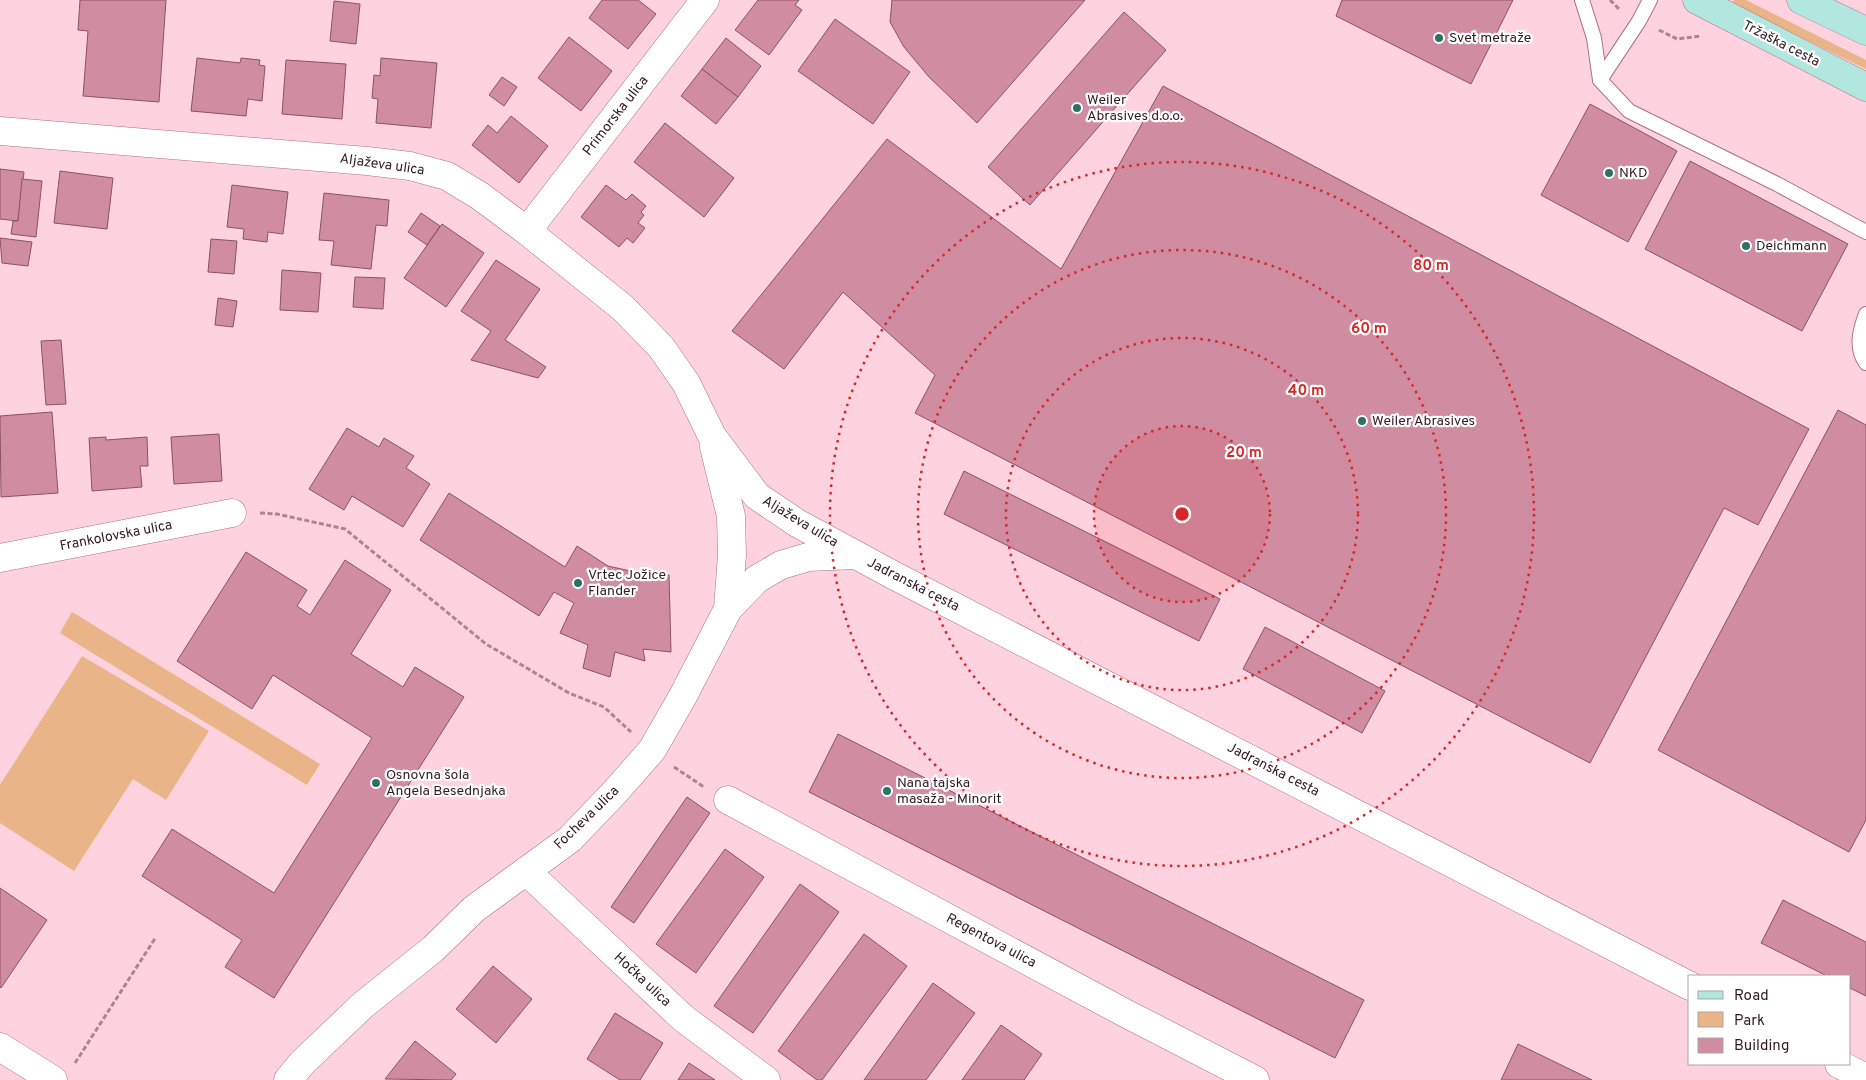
<svg xmlns="http://www.w3.org/2000/svg" width="1866" height="1080" viewBox="0 0 1866 1080" font-family="Overpass,sans-serif">
<rect width="100%" height="100%" fill="#fed3df"/>
<g fill="#eab489">
<polygon points="1734,0 1746,0 1866,60 1866,69 1732,4"/>
<polygon points="72,612 320,764 307,785 60,633"/>
<polygon points="82,656 209,731 166,800 133,779 74,871 0,823 0,785"/>
</g>
<g fill="#d08da1" stroke="#8d5165">
<polygon points="80,0 166,0 159,102 83,96 88,31 78,30"/>
<polygon points="602,0 638,0 656,14 628,49 589,18"/>
<polygon points="758,0 799,0 795,5 802,10 769,55 735,30"/>
<polygon points="892,0 1085,0 977,123 929,77 904,47 890,22"/>
<polygon points="1342,0 1513,0 1471,84 1336,16"/>
<polygon points="334,1 360,4 356,44 330,41"/>
<polygon points="1124,12 1166,50 1030,205 988,167"/>
<polygon points="835,19 910,72 873,124 798,71"/>
<polygon points="569,37 612,71 581,111 538,78"/>
<polygon points="726,38 761,66 738,97 702,69"/>
<polygon points="197,58 240,63 241,58 260,60 259,65 265,66 262,101 248,99 246,116 191,111"/>
<polygon points="381,58 437,63 431,128 376,123 378,99 372,98 374,75 380,76"/>
<polygon points="286,60 346,64 342,119 282,114"/>
<polygon points="702,69 738,97 716,124 681,96"/>
<polygon points="502,77 517,87 504,106 489,95"/>
<polygon points="1163,86 1809,429 1758,525 1724,508 1590,763 915,413 935,375 843,292 784,369 732,331 887,139 1061,269"/>
<polygon points="1590,104 1677,151 1628,242 1541,195"/>
<polygon points="511,116 548,146 519,183 472,145 488,125 497,133"/>
<polygon points="665,123 734,178 704,217 634,162"/>
<polygon points="1690,161 1848,244 1802,331 1645,249"/>
<polygon points="0,169 24,172 18,221 0,219"/>
<polygon points="60,171 113,178 107,229 54,223"/>
<polygon points="22,179 42,181 36,237 11,234 13,221 18,221"/>
<polygon points="232,185 288,192 283,234 268,232 267,242 243,239 244,229 227,227"/>
<polygon points="606,185 626,200 632,194 646,206 641,212 644,215 638,223 645,228 633,243 627,238 619,247 581,217"/>
<polygon points="324,193 389,200 387,226 376,225 371,269 331,265 334,241 319,240"/>
<polygon points="421,213 440,226 427,245 408,232"/>
<polygon points="442,224 484,253 446,307 404,278"/>
<polygon points="0,238 32,242 28,266 2,263"/>
<polygon points="211,239 237,241 234,274 208,272"/>
<polygon points="496,260 540,289 505,340 546,367 538,378 471,360 491,331 461,311"/>
<polygon points="282,270 321,273 318,312 280,310"/>
<polygon points="355,277 385,278 383,309 353,307"/>
<polygon points="218,298 237,301 233,327 215,325"/>
<polygon points="61,340 66,404 46,405 41,341"/>
<polygon points="1838,410 1866,425 1866,820 1849,852 1658,750"/>
<polygon points="52,412 58,493 1,497 0,416"/>
<polygon points="347,428 379,447 384,438 414,456 406,468 430,484 403,527 352,496 344,510 309,489"/>
<polygon points="219,434 222,481 174,484 171,437"/>
<polygon points="106,437 106,440 147,437 148,466 140,466 142,487 92,491 89,438"/>
<polygon points="964,471 1220,599 1199,641 944,514"/>
<polygon points="449,493 565,567 577,546 608,566 644,574 669,575 671,652 643,649 645,661 615,652 610,677 583,668 588,645 560,633 574,603 554,592 539,616 420,540"/>
<polygon points="246,552 307,590 297,606 310,615 345,560 391,590 351,654 403,687 415,667 464,697 274,998 225,967 242,940 142,876 172,829 274,893 372,738 273,675 252,709 177,661"/>
<polygon points="1265,627 1385,691 1362,733 1243,669"/>
<polygon points="838,734 1364,1000 1335,1058 809,792"/>
<polygon points="687,797 710,813 634,923 611,907"/>
<polygon points="725,849 764,877 696,973 656,944"/>
<polygon points="800,884 839,912 753,1033 714,1006"/>
<polygon points="0,888 47,920 1,988 0,987"/>
<polygon points="1783,900 1866,942 1866,996 1850,988 1850,976 1827,976 1761,943"/>
<polygon points="864,934 907,966 822,1080 817,1080 778,1051"/>
<polygon points="493,966 532,999 496,1043 456,1009"/>
<polygon points="933,983 975,1013 926,1080 864,1080"/>
<polygon points="615,1013 663,1043 640,1080 620,1080 587,1059"/>
<polygon points="1001,1025 1042,1054 1024,1080 962,1080"/>
<polygon points="415,1041 456,1074 451,1080 385,1079"/>
<polygon points="1518,1044 1592,1080 1501,1080"/>
<polygon points="689,1063 715,1080 678,1080"/>
</g>
<g fill="none" stroke-linecap="round" stroke-linejoin="round">
<g stroke="#af7084" stroke-width="16">
<g id="lane">
<polyline points="1582,0 1594,38 1600,80 1629,111 1777,184 1866,232"/>
<polyline points="1600,80 1639,21 1650,0"/>
<path d="M1866 314C1860 330 1855 348 1866 363"/>
</g>
</g>
<g stroke="#af7084" stroke-width="29">
<g id="street">
<polyline points="0,131 367,161 410,166 447,176 480,196 527,231 623,308 661,347 686,383 712,436 757,496 797,523 893,575 1690,986"/>
<polyline points="527,231 705,0"/>
<polyline points="714,447 731,516 732,555 728,609"/>
<polyline points="0,558 232,513"/>
<polyline points="728,800 1125,1013 1255,1080"/>
<polyline points="526,871 683,1018 766,1080"/>
<polyline points="0,1047 53,1080"/>
<polyline points="1839,1064 1866,1078"/>
<polyline points="288,1080 302,1063 363,1005 433,949 474,909 570,839 615,792 652,750 683,696 728,609 757,579 781,565 808,557 855,555"/>
</g>
</g>
<g stroke="#af7084" stroke-width="29">
<g id="secondary">
<polyline points="1697,0 1866,87"/>
<polyline points="1801,0 1866,31"/>
</g>
</g>
<g stroke="#a98690" stroke-width="3" stroke-dasharray="5 2.5" stroke-linecap="butt">
<polyline points="1610,0 1620,10"/>
<polyline points="1659,30 1677,39 1701,36"/>
<polyline points="260,513 277,514 345,529 486,644 569,693 604,707 631,732"/>
<polyline points="674,767 704,787"/>
<polyline points="75,1063 156,937"/>
</g>
<use href="#lane" stroke="#fff" stroke-width="14"/>
<use href="#street" stroke="#fff" stroke-width="28"/>
<use href="#secondary" stroke="#b2e7e0" stroke-width="28"/>
</g>
<circle cx="1182" cy="514" r="88" fill="#d62828" fill-opacity=".12"/>
<g fill="none" stroke="#d62828" stroke-width="2.5" stroke-dasharray="2.5 5">
<circle cx="1182" cy="514" r="88"/>
<circle cx="1182" cy="514" r="176"/>
<circle cx="1182" cy="514" r="264"/>
<circle cx="1182" cy="514" r="352"/>
</g>
<g fill="#2d7265" stroke="#fff" stroke-width="2">
<circle cx="1439" cy="38" r="5"/>
<circle cx="1077" cy="108" r="5"/>
<circle cx="1609" cy="173" r="5"/>
<circle cx="1746" cy="246" r="5"/>
<circle cx="1362" cy="421" r="5"/>
<circle cx="578" cy="583" r="5"/>
<circle cx="376" cy="783" r="5"/>
<circle cx="887" cy="791" r="5"/>
</g>
<g text-anchor="middle" dominant-baseline="central" stroke-width="4.5" stroke-linejoin="round" paint-order="stroke">
<g font-size="14" fill="#331a22" stroke="#fff" text-anchor="start">
<text x="1449" y="38">Svet metraže</text>
<text x="1087" y="100">Weiler<tspan x="1087" dy="16">Abrasives d.o.o.</tspan></text>
<text x="1619" y="173">NKD</text>
<text x="1756" y="246">Deichmann</text>
<text x="1372" y="421">Weiler Abrasives</text>
<text x="588" y="575">Vrtec Jožice<tspan x="588" dy="16">Flander</tspan></text>
<text x="386" y="775">Osnovna šola<tspan x="386" dy="16">Angela Besednjaka</tspan></text>
<text x="897" y="783">Nana tajska<tspan x="897" dy="16">masaža - Minorit</tspan></text>
</g>
<g font-size="14" fill="#331a22" stroke="#fff">
<text transform="translate(1781 44) rotate(27)">Tržaška cesta</text>
<text transform="translate(616 116) rotate(-52)">Primorska ulica</text>
<text transform="translate(382 165) rotate(8)">Aljaževa ulica</text>
<text transform="translate(800 522) rotate(31)">Aljaževa ulica</text>
<text transform="translate(116 536) rotate(-11)">Frankolovska ulica</text>
<text transform="translate(913 585) rotate(27)">Jadranska cesta</text>
<text transform="translate(1273 770) rotate(27)">Jadranska cesta</text>
<text transform="translate(587 818) rotate(-44)">Focheva ulica</text>
<text transform="translate(991 941) rotate(28)">Regentova ulica</text>
<text transform="translate(642 980) rotate(43)">Hočka ulica</text>
</g>
</g>
<circle cx="1182" cy="514" r="8" fill="#d62828" stroke="#fff" stroke-width="2.5"/>
<g font-size="15" text-anchor="middle" font-weight="bold" fill="#d62828" stroke="#fff" stroke-width="4.5" stroke-linejoin="round" paint-order="stroke">
<text x="1431" y="270">80 m</text>
<text x="1369" y="333">60 m</text>
<text x="1306" y="395">40 m</text>
<text x="1244" y="457">20 m</text>
</g>
<rect x="1688" y="975" width="162" height="90" fill="#ffffff" stroke="#ada3a7"/>
<rect x="1698" y="991" width="25" height="8" fill="#b2e7e0" stroke="#ada3a7"/>
<text x="1734" y="1000" font-size="15" fill="#331a22">Road</text>
<rect x="1698" y="1012" width="25" height="15" fill="#eab489" stroke="#ada3a7"/>
<text x="1734" y="1025" font-size="15" fill="#331a22">Park</text>
<rect x="1698" y="1038" width="25" height="15" fill="#d08da1" stroke="#ada3a7"/>
<text x="1734" y="1050" font-size="15" fill="#331a22">Building</text>
</svg>
